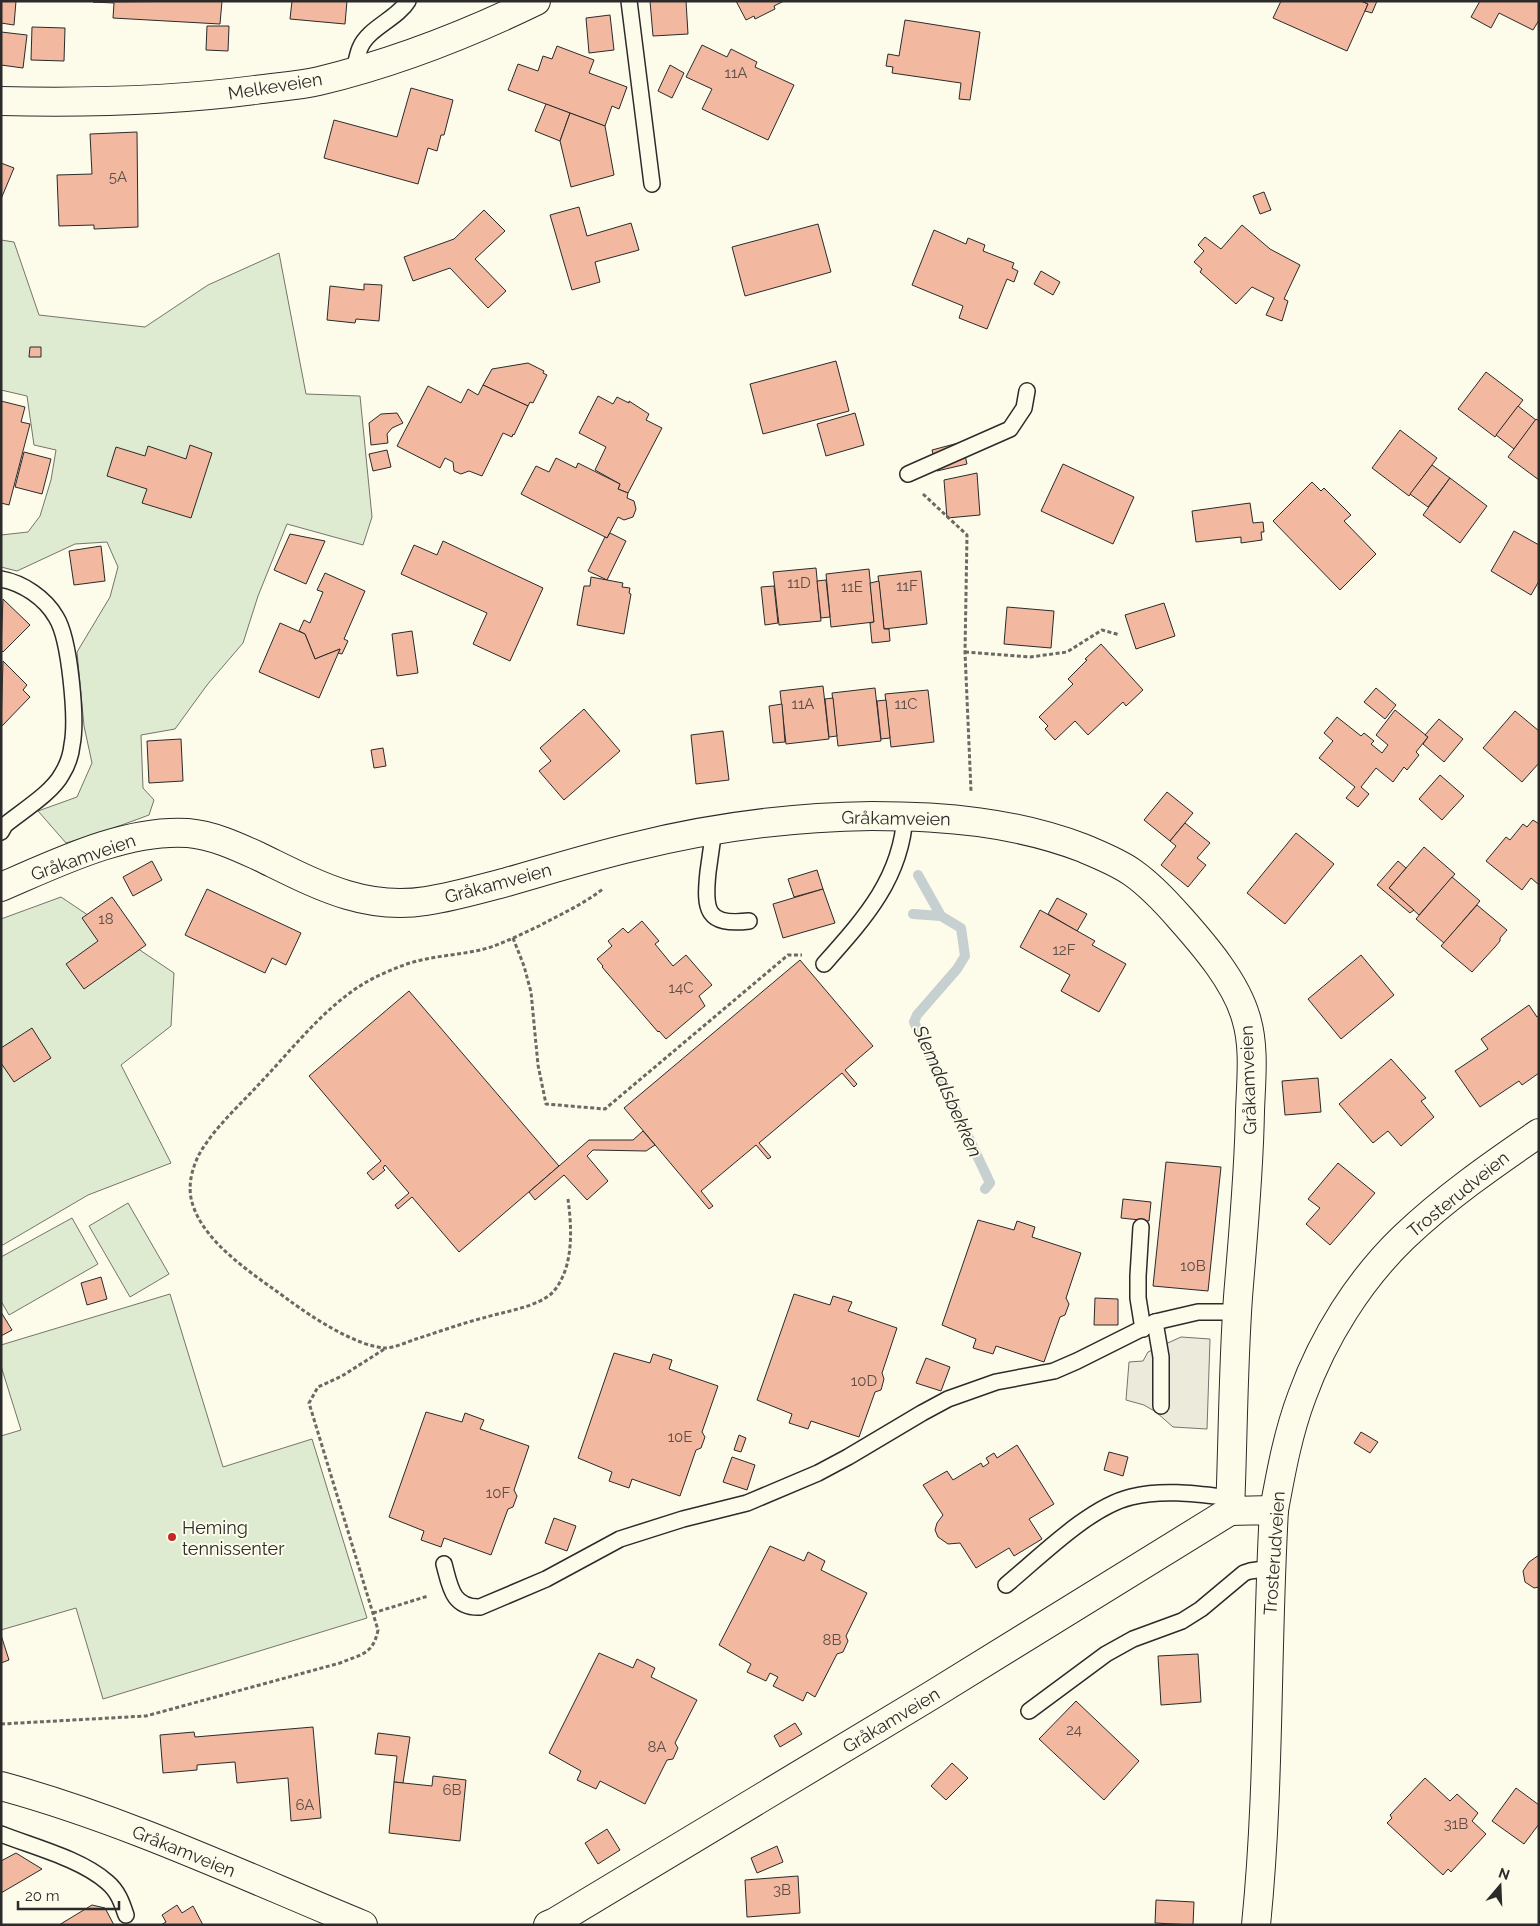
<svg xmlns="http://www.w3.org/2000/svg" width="1540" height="1926" viewBox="0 0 1540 1926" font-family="Raleway,sans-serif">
<rect width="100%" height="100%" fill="#fdfbea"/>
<g fill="#deebd1" stroke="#74746e">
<polygon points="1,240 14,242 39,315 145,327 208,285 279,253 306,394 360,396 372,517 363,545 287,524 258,596 243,643 207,685 175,729 141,735 143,788 154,800 149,815 100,833 66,843 38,811 77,797 92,763 84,726 77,652 110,597 118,567 107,542 75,544 17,571 1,567 1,535 28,532 40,516 51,480 56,450 34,445 27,396 1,390"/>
<polygon points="61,897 174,973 171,1026 121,1065 171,1163 88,1195 1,1246 1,919"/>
<polygon points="128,1203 169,1274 130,1297 89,1226"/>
<polygon points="72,1218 98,1264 9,1315 1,1301 1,1257"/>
<polygon points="170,1294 223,1467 312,1439 367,1618 103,1699 76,1608 1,1630 1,1436 21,1430 1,1366 1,1345"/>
</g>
<polygon fill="#eceadb" stroke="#74746e" points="1181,1337 1210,1339 1207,1429 1173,1427 1156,1412 1144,1405 1126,1400 1129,1362 1143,1361 1148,1352"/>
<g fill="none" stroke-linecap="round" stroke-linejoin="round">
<g stroke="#c7d0d0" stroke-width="10">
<polyline points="918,875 941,916 961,928 965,956 957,969 917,1015 914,1022 990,1183 985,1189"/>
<polyline points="913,914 941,916"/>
</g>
</g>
<g fill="#f2b8a0" stroke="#2b2b2b">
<polygon points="1,1 16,1 14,25 1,23"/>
<polygon points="222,1 220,24 113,18 114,3 93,2"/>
<polygon points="292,1 347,1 345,24 290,19"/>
<polygon points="650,1 686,1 688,34 653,36"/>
<polygon points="736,1 784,1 774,6 775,9 755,19 754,16 746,20"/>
<polygon points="1281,1 1361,1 1368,4 1347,51 1273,18"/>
<polygon points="1361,1 1377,1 1372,13 1365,11 1368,4"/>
<polygon points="1480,1 1539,1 1539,20 1533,30 1499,13 1491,28 1471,17"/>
<polygon points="610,15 614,50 589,53 586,18"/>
<polygon points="905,20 980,32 970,100 959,99 961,83 892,73 893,67 886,66 888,54 899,56"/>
<polygon points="207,26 229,26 228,51 206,50"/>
<polygon points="32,27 65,28 64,61 31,60"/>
<polygon points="1,32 27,35 23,68 1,65"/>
<polygon points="702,45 727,57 731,49 757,62 755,67 794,85 768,140 702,109 712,89 686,77"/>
<polygon points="557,46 594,60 589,73 627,87 619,109 612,106 605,126 508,90 518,64 538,71 543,56 552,59"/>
<polygon points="670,65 684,73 672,98 658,91"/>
<polygon points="411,88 453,100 444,135 441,135 437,151 428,148 418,184 324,158 334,120 397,137"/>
<polygon points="546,104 570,113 560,141 535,131"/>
<polygon points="570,113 605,126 614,175 571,187 560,141"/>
<polygon points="137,132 138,227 94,229 94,225 59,226 57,175 92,174 90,134"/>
<polygon points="1,163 14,168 1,199"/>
<polygon points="1264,192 1271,210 1260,214 1253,196"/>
<polygon points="579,207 587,236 631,223 639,250 595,262 600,282 572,290 550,215"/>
<polygon points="484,210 505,231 475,259 506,291 488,308 450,268 413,281 404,257 454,239"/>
<polygon points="818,224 831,272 745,296 732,247"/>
<polygon points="1242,225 1270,249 1300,265 1284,299 1288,301 1282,321 1266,315 1274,298 1252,287 1236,304 1200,272 1202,269 1194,262 1204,251 1198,245 1205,237 1221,249"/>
<polygon points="934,230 966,244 968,238 985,245 983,251 1014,263 1012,268 1018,271 1014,282 1007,279 987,329 959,318 963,306 912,285"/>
<polygon points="1041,271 1060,282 1053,295 1034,284"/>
<polygon points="364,284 382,285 379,321 356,319 355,323 327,320 330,286 364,290"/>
<polygon points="30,347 41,347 41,357 29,357"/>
<polygon points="836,361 849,411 763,434 750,384"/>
<polygon points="528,363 544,371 543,373 547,375 533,403 530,402 528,406 483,385 492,369"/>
<polygon points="1486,372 1523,400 1495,437 1458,409"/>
<polygon points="483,385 528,406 514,435 513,434 512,437 503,433 482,476 469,471 461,474 454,471 453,462 445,458 440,468 397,446 428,386 461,403 468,389 478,395"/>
<polygon points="598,396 613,404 617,397 629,403 629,401 649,414 646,420 662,428 628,493 618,489 620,484 595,470 606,447 579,433"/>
<polygon points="1,401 25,407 21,422 30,424 9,505 1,503"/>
<polygon points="1518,406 1536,420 1514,449 1496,435"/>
<polygon points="397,413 403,423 392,428 387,434 388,443 371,445 369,423 381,414"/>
<polygon points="855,413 864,445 826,456 817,424"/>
<polygon points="1536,419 1539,421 1539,480 1508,457"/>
<polygon points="1400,430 1437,458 1409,496 1372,468"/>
<polygon points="962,442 967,464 937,471 932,450"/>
<polygon points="190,445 212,453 191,518 142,503 147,489 107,476 116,447 145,456 148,446 186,459"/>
<polygon points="387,450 391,467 373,471 369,454"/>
<polygon points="24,452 51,459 42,494 15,487"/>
<polygon points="556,458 576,468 578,463 620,484 618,489 628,493 627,498 634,501 636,509 633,517 624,520 618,517 607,538 521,494 536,466 549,472"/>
<polygon points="1063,464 1134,497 1113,544 1041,511"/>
<polygon points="1432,465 1450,478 1428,507 1410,494"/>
<polygon points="977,473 980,515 947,518 944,480"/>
<polygon points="1450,478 1487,506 1460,543 1423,515"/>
<polygon points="1312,482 1321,491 1324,488 1351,515 1344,521 1376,554 1340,590 1273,521"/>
<polygon points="1250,503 1253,523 1263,522 1264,532 1261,532 1262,540 1241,543 1241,537 1196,542 1192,511"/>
<polygon points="1514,531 1539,545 1539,581 1531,595 1491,571"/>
<polygon points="610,533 626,541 607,580 588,571 605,537 607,538"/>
<polygon points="290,534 325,541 306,584 274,570"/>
<polygon points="443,541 543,588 510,661 473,644 487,613 401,574 414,545 437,555"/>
<polygon points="101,546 105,581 74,585 69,551"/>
<polygon points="816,568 821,621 779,625 773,572"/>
<polygon points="869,569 874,622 831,627 826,574"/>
<polygon points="921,571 927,624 884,629 878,576"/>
<polygon points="325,573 365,591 344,639 348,641 342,654 338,653 340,649 315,659 305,634 299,631 304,620 310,623 323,592 317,590"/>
<polygon points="591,577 623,583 622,587 630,588 629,593 631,594 624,634 577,625 584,586 590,586"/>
<polygon points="826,580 830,617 821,618 817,581"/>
<polygon points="879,581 884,629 889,629 890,641 872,643 870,623 874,622 870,583"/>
<polygon points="774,586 778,623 765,625 761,587"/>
<polygon points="3,599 30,625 3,652 1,650"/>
<polygon points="1164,603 1175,636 1136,649 1125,615"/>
<polygon points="1007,607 1054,611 1051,648 1004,644"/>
<polygon points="280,623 305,634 315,659 340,649 319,698 259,672"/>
<polygon points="412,631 418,673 397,676 392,634"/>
<polygon points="1101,644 1143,690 1126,706 1123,702 1088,735 1075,721 1055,740 1045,729 1048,726 1039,717 1073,684 1068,679 1087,660 1085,659"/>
<polygon points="3,661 27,685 23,690 30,697 1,727"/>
<polygon points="823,686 829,739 786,744 780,691"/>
<polygon points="875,688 881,741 838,746 832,693"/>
<polygon points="1376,688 1396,705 1385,719 1364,702"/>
<polygon points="928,690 934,742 891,747 885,694"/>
<polygon points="833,698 837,736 829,737 825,699"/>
<polygon points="886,700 890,738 881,739 877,701"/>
<polygon points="782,704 785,742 773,743 769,706"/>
<polygon points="584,709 620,751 564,800 539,771 551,761 540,748"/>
<polygon points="1395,710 1428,737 1416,752 1419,755 1407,770 1404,767 1393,782 1376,768 1361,787 1369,794 1358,807 1346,798 1355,787 1319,758 1333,741 1324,733 1337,717 1361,736 1364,733 1374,741 1371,744 1382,753 1388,745 1376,735"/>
<polygon points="1515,711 1539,731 1539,763 1522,782 1483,748"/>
<polygon points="1439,719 1463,739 1444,762 1423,744 1428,737 1425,735"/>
<polygon points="723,731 729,780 696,784 691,735"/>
<polygon points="181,739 183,781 149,783 147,741"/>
<polygon points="383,748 386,766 374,768 371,750"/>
<polygon points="1440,775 1464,796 1442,820 1419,799"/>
<polygon points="1167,792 1193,813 1170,841 1144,820"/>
<polygon points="1533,820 1539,824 1539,885 1531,878 1522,890 1486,861 1506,837 1510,840 1523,824 1527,827"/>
<polygon points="1185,823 1210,843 1197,858 1206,865 1188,887 1161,865 1176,846 1170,841"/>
<polygon points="1296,833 1334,864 1285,924 1247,893"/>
<polygon points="1424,847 1455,874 1419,915 1389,888"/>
<polygon points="152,861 162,880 133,896 123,877"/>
<polygon points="1398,861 1406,868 1389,888 1414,910 1410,913 1377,885"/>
<polygon points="817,870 823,889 794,897 788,879"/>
<polygon points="1452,877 1480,901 1444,943 1416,919"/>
<polygon points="207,889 301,933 286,965 272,958 265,973 185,935"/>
<polygon points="823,889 835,923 783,938 773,904"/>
<polygon points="112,897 146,945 84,989 66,964 98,941 82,918"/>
<polygon points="1057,898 1087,914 1077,931 1048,914"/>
<polygon points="1477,905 1507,930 1500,938 1500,941 1495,947 1472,972 1441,946"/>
<polygon points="1040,910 1095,941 1092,945 1126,964 1099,1012 1061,991 1070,975 1020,947"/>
<polygon points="642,921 659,941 655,944 673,966 686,955 712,985 699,996 705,1006 666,1039 659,1031 658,1032 602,967 603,966 597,959 612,946 608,941 623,928 628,933"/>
<polygon points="1361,955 1394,995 1341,1039 1308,999"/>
<polygon points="800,960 873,1046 845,1070 857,1084 854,1087 842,1073 759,1143 771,1157 768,1159 756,1145 701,1191 713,1206 709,1209 624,1108"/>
<polygon points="409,991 559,1166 459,1252 412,1197 398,1209 395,1205 409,1193 385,1165 383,1168 385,1170 373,1180 367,1173 381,1161 309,1076"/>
<polygon points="1529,1005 1537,1017 1539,1016 1539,1073 1522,1085 1519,1081 1480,1107 1455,1071 1488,1049 1481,1039"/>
<polygon points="32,1028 51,1058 14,1082 1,1063 1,1048"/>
<polygon points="1391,1059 1426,1098 1421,1101 1434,1117 1401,1146 1388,1131 1373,1143 1339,1104"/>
<polygon points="1318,1078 1321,1112 1285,1115 1282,1081"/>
<polygon points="643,1131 655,1145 646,1151 593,1150 587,1156 608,1181 587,1200 564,1175 535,1200 529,1192 589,1140 633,1140"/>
<polygon points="1166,1162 1221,1167 1208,1291 1153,1286"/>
<polygon points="1338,1163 1375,1193 1330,1245 1306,1224 1320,1208 1308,1199"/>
<polygon points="1123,1199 1151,1202 1149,1221 1121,1218"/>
<polygon points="978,1220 1014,1230 1017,1221 1035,1227 1032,1237 1081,1253 1066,1298 1069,1304 1065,1315 1060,1317 1044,1362 996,1346 993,1354 973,1348 976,1339 942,1325"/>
<polygon points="101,1277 107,1299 87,1305 81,1283"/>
<polygon points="794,1294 830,1305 833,1296 852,1302 848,1311 897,1328 882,1373 884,1379 881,1390 875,1392 859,1437 811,1421 808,1429 789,1423 792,1414 757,1400"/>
<polygon points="1095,1298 1118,1299 1118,1325 1094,1325"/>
<polygon points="1,1312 12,1330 1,1336"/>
<polygon points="614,1353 650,1363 653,1354 672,1360 669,1369 718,1386 702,1432 705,1437 701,1448 696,1450 680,1496 632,1479 629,1488 609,1481 612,1472 578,1458"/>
<polygon points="926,1358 950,1367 941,1391 916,1383"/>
<polygon points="426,1412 462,1422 465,1413 484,1420 480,1429 529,1446 514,1490 517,1496 513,1507 508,1509 491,1555 444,1538 441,1547 421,1540 424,1531 389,1517"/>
<polygon points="1361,1432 1378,1442 1370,1453 1354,1443"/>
<polygon points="739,1435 746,1438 741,1452 734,1450"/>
<polygon points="1017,1445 1054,1504 1029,1519 1042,1539 1014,1556 1009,1548 976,1568 960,1543 948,1544 938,1537 935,1530 937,1523 943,1515 923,1485 947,1471 953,1480 981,1463 983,1467 989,1463 986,1458 994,1453 997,1458"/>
<polygon points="1109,1452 1128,1457 1123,1476 1104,1470"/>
<polygon points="732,1457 755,1465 747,1490 723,1482"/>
<polygon points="554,1518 576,1526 567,1551 545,1543"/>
<polygon points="770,1546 804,1561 808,1552 825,1561 821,1570 867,1593 846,1636 848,1641 843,1652 837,1654 815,1697 807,1692 803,1701 773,1686 778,1677 770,1673 766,1681 747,1672 751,1664 719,1645"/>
<polygon points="1539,1555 1539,1587 1534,1588 1525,1582 1523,1571 1529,1562"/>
<polygon points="1,1635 9,1660 1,1663"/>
<polygon points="599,1653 633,1668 637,1659 655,1668 651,1677 697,1700 675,1743 678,1748 673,1759 667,1760 645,1804 600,1781 596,1789 577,1780 581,1771 549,1753"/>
<polygon points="1198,1654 1201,1702 1161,1705 1158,1656"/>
<polygon points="1076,1701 1139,1761 1104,1800 1039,1739"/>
<polygon points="795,1723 802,1734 780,1747 774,1736"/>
<polygon points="313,1727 321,1818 291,1821 288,1778 237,1783 235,1762 197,1765 197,1770 163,1773 160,1735 194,1732 195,1737"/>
<polygon points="378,1733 410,1737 403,1783 394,1782 397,1756 375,1754"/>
<polygon points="952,1763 968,1778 946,1800 931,1786"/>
<polygon points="433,1776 466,1780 460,1841 389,1833 394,1782 432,1786"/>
<polygon points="1425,1778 1450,1801 1457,1794 1478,1813 1472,1821 1486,1834 1451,1872 1448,1869 1443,1875 1387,1823 1392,1818 1390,1815"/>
<polygon points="1516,1788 1539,1805 1539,1824 1524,1844 1492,1821"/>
<polygon points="607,1829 620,1850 598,1864 585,1843"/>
<polygon points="777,1846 783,1862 757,1873 751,1858"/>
<polygon points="16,1853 42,1869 1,1893 1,1861"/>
<polygon points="798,1876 800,1913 747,1917 745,1880"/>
<polygon points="1156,1900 1194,1902 1193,1925 1155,1923"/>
<polygon points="92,1905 105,1908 114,1925 59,1925"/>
<polygon points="177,1905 182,1913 193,1906 203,1925 161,1925 166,1922 162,1915"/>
</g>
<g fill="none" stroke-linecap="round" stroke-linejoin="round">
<g stroke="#2b2b2b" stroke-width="18">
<g id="lane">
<polyline points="629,1 652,184"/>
<path d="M354 71C356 63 357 55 360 48 368 28 397 19 408 1"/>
<polyline points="908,474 1010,429 1024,408 1027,391"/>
<path d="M1 579C23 583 45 598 56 617 70 639 77 720 72 745 71 755 67 766 62 774 52 793 22 811 5 825L1 832"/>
<path d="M714 829C712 843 710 857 708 872 704 910 706 926 749 921"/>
<path d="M824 964C864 919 901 879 905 816"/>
<polyline points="1141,1227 1138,1276 1138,1298 1143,1329"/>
<polyline points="1155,1322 1161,1357 1161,1406"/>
<path d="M444 1564C450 1586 452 1608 480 1607L546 1579 620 1539 683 1519 747 1503 818 1473 848 1457 922 1413 948 1399 996 1382 1054 1371 1077 1361 1155 1322 1198 1312H1237"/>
<path d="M1006 1585C1040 1557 1089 1507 1131 1497 1164 1489 1197 1494 1230 1498"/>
<polyline points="1029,1711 1106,1654 1133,1639 1182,1621 1201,1609 1244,1573 1250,1571 1271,1568"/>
<path d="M1 1834C34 1847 81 1859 107 1882 118 1891 122 1903 126 1915"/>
</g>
</g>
<g stroke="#2b2b2b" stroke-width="30">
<g id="street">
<path d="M1 101C86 103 171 101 255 90 276 87 298 86 319 81 394 63 466 35 536 1"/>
<path d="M1274 1510C1281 1472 1288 1433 1302 1396 1323 1338 1359 1280 1404 1237 1445 1198 1492 1165 1539 1133"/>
<path d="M1 1786C126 1820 244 1876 363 1925"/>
<polyline points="548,1925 555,1922 932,1695 1230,1511"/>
</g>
</g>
<g stroke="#2b2b2b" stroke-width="30">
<path id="secondary" d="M1 887C57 863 125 829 188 833 212 835 236 846 258 856 314 883 362 911 426 901 453 897 480 889 507 882 549 870 591 857 633 847 713 827 790 817 872 816 944 816 1015 822 1083 848 1099 855 1118 862 1133 873 1150 885 1166 902 1180 918 1204 945 1236 982 1246 1018 1255 1047 1251 1081 1250 1111 1249 1173 1243 1235 1238 1297 1233 1368 1233 1439 1230 1511L1274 1510C1266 1648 1270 1787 1256 1925"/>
</g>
<g stroke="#6a6964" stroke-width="3" stroke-dasharray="4 2.5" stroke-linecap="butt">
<polyline points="923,494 967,535 965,652 971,791"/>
<polyline points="965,652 1030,657 1067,652 1102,630 1120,635"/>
<polyline points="513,938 524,966 531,992 538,1065 546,1104 605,1109 788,955 802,955"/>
<path d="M568 1199C572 1229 574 1268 553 1292 539 1307 502 1312 483 1318 460 1324 438 1332 416 1339 407 1342 394 1348 385 1348 356 1346 313 1318 290 1301 255 1275 200 1242 191 1198 188 1182 193 1165 201 1151 217 1125 241 1104 261 1082 297 1044 332 997 380 975 395 968 410 962 426 959 445 955 465 954 484 949 503 944 521 934 539 926 561 914 584 904 604 888"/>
<polyline points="373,1613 428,1596"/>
<path d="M1 1724 146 1716 340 1663C361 1654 373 1655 378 1630L309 1403 318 1387 342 1376 386 1348"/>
</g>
<use href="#lane" stroke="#fdfbea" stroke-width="15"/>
<use href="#street" stroke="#fdfbea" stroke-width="28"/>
<use href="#secondary" stroke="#fdfbea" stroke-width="28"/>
</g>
<circle fill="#c62828" stroke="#fdfbea" stroke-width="2" cx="172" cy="1537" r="5"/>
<g text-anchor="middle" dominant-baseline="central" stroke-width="4" stroke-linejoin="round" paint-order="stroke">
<g font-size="15" fill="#5d4e48">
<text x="736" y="73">11A</text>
<text x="118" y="177">5A</text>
<text x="799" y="583">11D</text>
<text x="907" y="586">11F</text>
<text x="852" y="587">11E</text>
<text x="803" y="704">11A</text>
<text x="906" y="704">11C</text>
<text x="106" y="919">18</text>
<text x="1064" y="950">12F</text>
<text x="681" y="988">14C</text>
<text x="1193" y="1266">10B</text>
<text x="864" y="1381">10D</text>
<text x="680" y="1437">10E</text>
<text x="498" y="1493">10F</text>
<text x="832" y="1640">8B</text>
<text x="1074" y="1730">24</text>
<text x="657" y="1747">8A</text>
<text x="452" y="1790">6B</text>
<text x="305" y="1805">6A</text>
<text x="1456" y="1824">31B</text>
<text x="782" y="1890">3B</text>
</g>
<g font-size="18" fill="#2b2b2b" stroke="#fdfbea">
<text transform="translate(275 86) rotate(-9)">Melkeveien</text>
<text transform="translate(896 818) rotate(1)">Gråkamveien</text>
<text transform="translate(83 857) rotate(-19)">Gråkamveien</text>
<text transform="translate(498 883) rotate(-15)">Gråkamveien</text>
<text transform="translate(1248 1080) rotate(-92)">Gråkamveien</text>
<text transform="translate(1458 1194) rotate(-39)">Trosterudveien</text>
<text transform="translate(1274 1553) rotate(-86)">Trosterudveien</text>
<text transform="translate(891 1720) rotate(-31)">Gråkamveien</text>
<text transform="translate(184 1851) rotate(22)">Gråkamveien</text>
</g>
<g font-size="18" fill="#2b2b2b" stroke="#fdfbea" text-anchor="start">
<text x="182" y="1527">Heming<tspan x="182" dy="21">tennissenter</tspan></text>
</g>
<g font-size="19" font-style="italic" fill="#2b2b2b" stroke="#fdfbea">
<text transform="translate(948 1091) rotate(66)">Slemdalsbekken</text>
</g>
</g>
<rect width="1540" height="1926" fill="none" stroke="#2b2b2b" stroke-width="5"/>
<g transform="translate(1500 1886) rotate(19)" stroke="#fdfbea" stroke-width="4" paint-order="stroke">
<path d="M0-4L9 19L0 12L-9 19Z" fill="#2b2b2b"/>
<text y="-8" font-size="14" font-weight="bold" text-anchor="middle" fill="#2b2b2b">N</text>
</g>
<path d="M18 1901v8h101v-8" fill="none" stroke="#2b2b2b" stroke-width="2.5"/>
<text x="25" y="1901" font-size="15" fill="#2b2b2b" stroke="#fdfbea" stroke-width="4" paint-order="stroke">20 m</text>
</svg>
